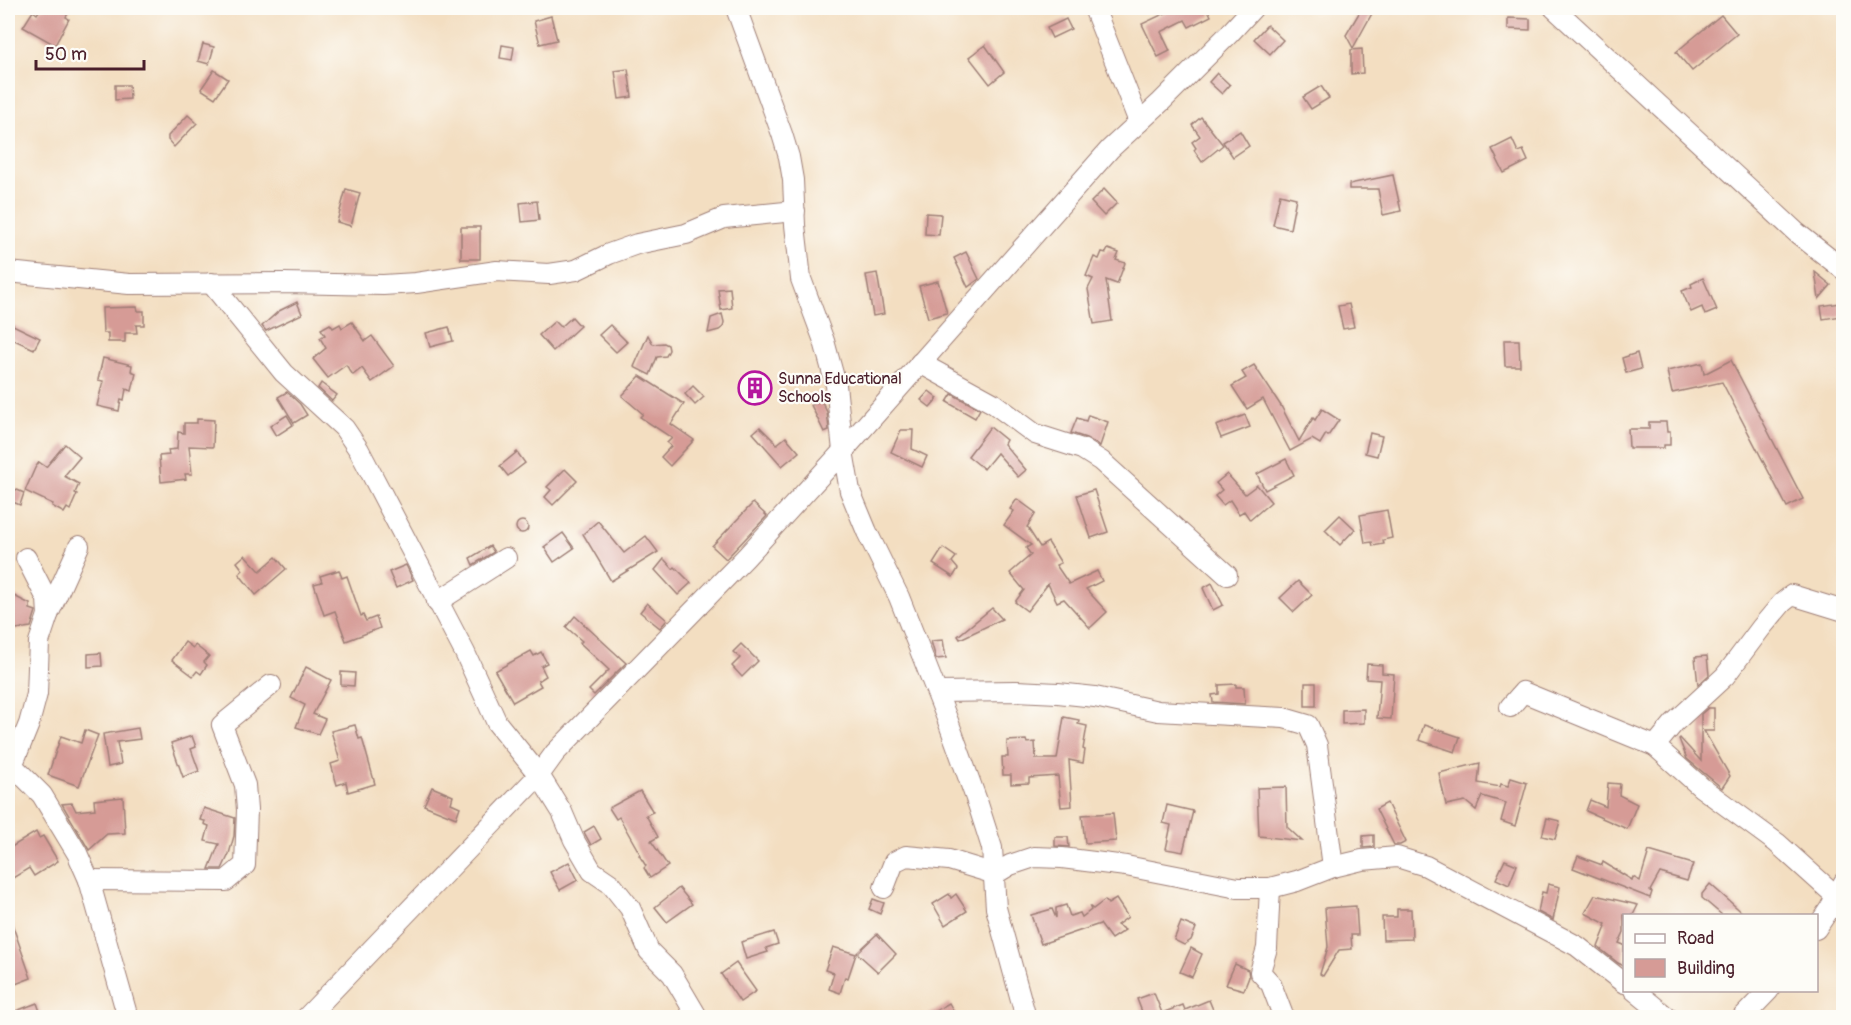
<svg xmlns="http://www.w3.org/2000/svg" width="1851" height="1025" viewBox="0 0 1851 1025" font-family="Pangolin,sans-serif">
<rect width="100%" height="100%" fill="#fdfcf7"/>
<filter id="ink" filterUnits="userSpaceOnUse"><feTurbulence type="fractalNoise" baseFrequency=".0167" numOctaves="2"/><feDisplacementMap in="SourceGraphic" scale="12" xChannelSelector="R" yChannelSelector="G"/><feConvolveMatrix kernelMatrix="1 2 1 2 8 2 1 2 1" color-interpolation-filters="sRGB"/></filter>
<filter id="wash" filterUnits="userSpaceOnUse"><feTurbulence type="fractalNoise" baseFrequency=".008" numOctaves="4" result="noise"/><feDisplacementMap in="SourceGraphic" scale="24" xChannelSelector="R" yChannelSelector="G"/><feGaussianBlur stdDeviation="1.35" result="paint"/><feColorMatrix in="noise" values="0 0 0 0 0 0 0 0 0 0 0 0 0 0 0 0 0 1.4 0 .05"/><feComposite in="paint" operator="in"/></filter>
<g filter="url(#wash)">
<rect width="100%" height="100%" fill="#f3dec1"/>
<g id="blocks">
<g fill="#d69b96">
<polygon points="41,8 71,8 66,17 69,19 55,45 23,27 33,11 37,14"/>
<polygon points="1176,8 1209,8 1207,8 1211,16 1189,27 1185,20 1161,32 1170,51 1158,57 1142,24"/>
<polygon points="1362,8 1375,8 1353,48 1346,35"/>
<polygon points="1721,15 1737,34 1692,71 1676,52"/>
<polygon points="551,16 557,40 540,44 534,21"/>
<polygon points="1508,18 1530,19 1530,30 1508,29"/>
<polygon points="1066,19 1071,29 1052,38 1047,28"/>
<polygon points="1267,25 1283,40 1270,54 1254,39"/>
<polygon points="203,44 214,47 209,64 198,61"/>
<polygon points="502,45 514,47 512,60 500,58"/>
<polygon points="985,45 1004,72 990,84 969,57"/>
<polygon points="1362,49 1363,73 1351,74 1351,50"/>
<polygon points="628,69 632,97 619,99 615,71"/>
<polygon points="214,70 228,79 215,98 201,89"/>
<polygon points="1217,73 1230,85 1222,94 1209,82"/>
<polygon points="115,85 129,85 130,99 115,100"/>
<polygon points="1321,86 1329,98 1311,109 1303,97"/>
<polygon points="188,115 197,123 174,147 168,140 168,136"/>
<polygon points="1201,117 1223,145 1202,162 1194,150 1196,148 1192,142 1200,136 1192,125"/>
<polygon points="1240,131 1249,146 1233,157 1223,142"/>
<polygon points="1512,139 1518,152 1523,150 1528,161 1504,173 1492,149"/>
<polygon points="1393,175 1401,211 1383,215 1378,189 1349,189 1349,184"/>
<polygon points="346,189 360,193 351,226 337,222"/>
<polygon points="1104,189 1117,203 1104,216 1091,202"/>
<polygon points="1280,194 1296,198 1290,229 1273,225"/>
<polygon points="537,201 539,220 522,222 520,203"/>
<polygon points="926,213 941,214 939,235 925,234"/>
<rect x="461" y="227" width="19" height="32"/>
<polygon points="1108,249 1119,253 1116,260 1125,263 1117,284 1106,280 1112,321 1094,324 1088,289 1093,279 1086,276 1094,257 1099,259 1102,252 1106,253"/>
<polygon points="966,252 979,279 968,287 954,258"/>
<polygon points="1815,272 1831,285 1819,299"/>
<polygon points="877,273 884,314 873,316 866,275"/>
<polygon points="1703,278 1717,310 1705,315 1702,307 1691,312 1682,291 1692,287 1691,284"/>
<polygon points="938,281 947,313 928,318 919,286"/>
<polygon points="730,288 732,308 721,310 718,289"/>
<polygon points="297,302 302,314 266,331 262,326 279,311"/>
<polygon points="1840,303 1842,316 1823,319 1821,306"/>
<polygon points="1349,304 1354,327 1343,329 1338,306"/>
<polygon points="137,307 138,311 144,311 144,325 136,325 137,333 125,333 125,342 108,342 108,333 103,333 102,308"/>
<polygon points="722,314 724,322 723,327 719,330 708,333 711,318"/>
<polygon points="572,317 580,326 553,351 539,335 555,321 561,327"/>
<polygon points="352,322 365,341 372,336 394,366 372,382 362,368 353,375 346,365 328,378 313,359 326,348 320,338 325,335 321,329 330,324 333,328 340,324 342,328"/>
<polygon points="13,325 40,338 34,349 8,337"/>
<polygon points="610,325 627,342 616,352 599,335"/>
<polygon points="449,327 453,341 430,347 426,333"/>
<polygon points="648,335 653,344 664,343 668,345 669,350 666,356 657,357 650,375 634,367"/>
<polygon points="1504,340 1519,340 1520,366 1505,366"/>
<polygon points="1637,353 1641,369 1626,373 1622,358"/>
<polygon points="103,358 132,365 131,371 136,373 132,391 126,389 124,400 121,399 119,411 97,406 103,381 98,380"/>
<polygon points="1731,360 1803,499 1787,507 1722,382 1672,393 1667,371 1702,363 1704,374"/>
<polygon points="1254,365 1281,406 1299,441 1313,418 1315,420 1322,409 1339,420 1328,436 1326,434 1320,444 1312,439 1290,451 1263,399 1247,409 1232,386 1246,378 1242,372"/>
<polygon points="756,375 766,395 754,401 744,381"/>
<polygon points="640,376 684,404 671,424 694,440 670,466 661,457 671,446 667,443 672,438 640,417 643,414 622,396"/>
<polygon points="321,383 337,395 332,401 318,388"/>
<polygon points="693,386 704,397 695,405 685,394"/>
<polygon points="929,391 938,398 930,407 921,400"/>
<polygon points="287,392 300,404 307,415 294,423 278,397"/>
<polygon points="952,394 980,409 975,418 947,402"/>
<polygon points="821,400 827,412 829,430 824,432 811,405"/>
<polygon points="287,415 293,425 276,436 270,426"/>
<polygon points="1088,415 1108,422 1100,446 1086,438 1071,433 1077,418 1086,421"/>
<polygon points="1245,415 1250,427 1221,438 1216,426"/>
<polygon points="197,419 214,420 213,447 189,446 192,474 185,474 186,479 161,482 159,456 169,455 168,450 177,449 178,432 184,433 184,423 197,423"/>
<polygon points="1649,422 1666,422 1667,432 1670,432 1670,445 1664,445 1664,448 1629,448 1628,429 1649,429"/>
<polygon points="760,427 777,444 786,437 799,452 782,466 753,433"/>
<polygon points="990,427 1006,440 1004,444 1026,470 1018,477 997,453 984,469 968,456"/>
<polygon points="901,430 913,430 912,449 927,456 922,467 891,452"/>
<polygon points="1370,433 1382,436 1377,456 1365,453"/>
<polygon points="65,444 80,457 64,476 79,484 75,493 77,494 70,510 67,508 64,513 52,506 53,504 25,491 35,468 39,462 46,467"/>
<polygon points="517,452 525,463 508,476 500,466"/>
<polygon points="1286,459 1294,475 1265,490 1257,474"/>
<polygon points="565,469 577,481 553,505 545,497 551,490 547,487"/>
<polygon points="1227,474 1245,494 1257,485 1271,502 1250,520 1244,511 1239,514 1230,500 1223,505 1215,496 1222,490 1216,483"/>
<polygon points="8,486 24,493 20,505 8,500"/>
<polygon points="1094,490 1108,532 1091,538 1077,495"/>
<polygon points="1017,499 1036,513 1027,527 1030,529 1029,530 1040,547 1048,542 1061,563 1056,565 1069,584 1097,571 1102,581 1086,589 1107,612 1090,628 1064,599 1057,602 1048,584 1027,611 1015,602 1024,590 1010,573 1031,555 1026,548 1031,545 1004,525 1014,511 1010,509"/>
<polygon points="753,503 767,516 726,559 712,546"/>
<polygon points="1387,510 1392,538 1383,540 1384,544 1373,546 1372,542 1365,543 1360,515"/>
<polygon points="1340,515 1355,529 1340,545 1325,530"/>
<circle cx="522" cy="527" r="6"/>
<polygon points="598,521 624,553 646,536 658,552 611,581 583,534"/>
<polygon points="563,533 574,548 554,562 544,547"/>
<polygon points="490,546 494,552 473,565 470,558"/>
<polygon points="943,548 956,557 952,562 958,569 953,577 933,564"/>
<polygon points="245,555 260,571 276,557 286,569 256,595 239,574 243,570 237,562"/>
<polygon points="664,559 673,569 675,567 691,583 678,595 655,570"/>
<polygon points="406,565 413,580 396,588 389,572"/>
<polygon points="339,570 342,578 347,576 361,616 363,615 366,621 376,617 380,628 346,641 335,611 324,615 314,584 322,582 320,576"/>
<polygon points="1298,581 1312,595 1294,612 1280,598"/>
<polygon points="1212,583 1223,605 1213,610 1203,588"/>
<polygon points="8,593 30,604 30,609 36,611 31,627 8,630"/>
<polygon points="647,603 667,620 660,628 640,612"/>
<polygon points="992,608 1002,619 960,639 958,636"/>
<polygon points="575,616 626,663 594,695 589,690 609,670 580,643 582,641 566,627"/>
<polygon points="943,640 946,658 936,659 931,641"/>
<polygon points="185,642 193,648 195,645 209,656 204,662 207,665 201,674 197,671 193,676 172,660"/>
<polygon points="741,644 758,661 742,677 732,666 740,658 733,652"/>
<polygon points="531,651 534,656 541,652 547,663 541,666 546,676 538,681 541,686 513,702 495,671"/>
<polygon points="101,653 102,666 88,667 88,654"/>
<polygon points="1707,656 1709,675 1698,685 1695,657"/>
<polygon points="1367,664 1382,665 1382,673 1394,674 1391,719 1377,718 1380,680 1366,679"/>
<polygon points="306,667 331,680 313,714 325,719 318,734 296,727 305,705 291,698"/>
<polygon points="341,672 355,673 354,686 341,685"/>
<rect x="1305" y="683" width="11" height="23"/>
<polygon points="1236,684 1236,687 1244,687 1245,704 1213,702 1212,695 1219,694 1219,685"/>
<polygon points="1708,708 1714,708 1714,731 1704,731 1730,776 1722,788 1687,759 1679,739 1680,738 1701,761 1701,714"/>
<polygon points="1364,709 1364,723 1342,724 1342,710"/>
<polygon points="1064,717 1079,720 1078,724 1087,726 1083,749 1085,750 1083,763 1069,760 1072,806 1061,807 1058,776 1029,778 1029,783 1011,784 1011,775 1003,775 1002,757 1008,757 1007,741 1026,740 1027,743 1035,742 1036,759 1057,759"/>
<polygon points="355,725 359,739 362,738 375,784 348,792 346,782 337,785 331,764 340,761 331,731"/>
<polygon points="1424,725 1460,737 1455,752 1419,740"/>
<polygon points="138,728 140,739 117,742 121,764 108,767 103,734"/>
<polygon points="85,730 98,735 79,786 48,775 61,736 81,743"/>
<polygon points="192,736 196,747 191,749 199,771 183,777 171,743"/>
<polygon points="1480,763 1478,783 1500,787 1501,784 1508,786 1511,778 1527,783 1515,826 1501,821 1506,803 1482,796 1476,810 1465,801 1446,805 1439,773"/>
<polygon points="1608,783 1620,784 1619,795 1637,804 1627,829 1586,811 1590,800 1606,807"/>
<polygon points="432,787 453,796 451,803 460,807 456,818 424,805"/>
<polygon points="1286,787 1287,827 1302,841 1259,836 1257,788"/>
<polygon points="640,791 653,812 646,815 658,837 651,841 668,866 650,878 644,868 646,866 639,855 640,854 619,817 616,819 609,808"/>
<polygon points="123,797 125,833 107,834 89,850 62,804 72,803 76,811 95,809 94,800"/>
<polygon points="1387,803 1406,842 1400,845 1394,845 1376,809"/>
<polygon points="1167,805 1193,811 1183,852 1166,849 1171,825 1163,823"/>
<polygon points="204,808 235,818 234,836 229,854 222,869 209,869 219,844 205,841 209,826 204,824 205,821 200,820"/>
<polygon points="1113,813 1116,841 1085,843 1082,815"/>
<polygon points="1547,818 1560,821 1555,839 1542,836"/>
<polygon points="594,826 601,839 591,845 584,832"/>
<polygon points="36,832 39,838 43,836 58,861 34,876 29,868 8,881 8,849"/>
<polygon points="1374,835 1374,847 1363,848 1363,836"/>
<polygon points="1055,837 1068,837 1069,847 1055,846"/>
<polygon points="1649,851 1693,864 1687,881 1660,873 1650,891 1652,892 1650,898 1573,868 1578,856 1602,865 1603,862 1632,880 1633,877 1640,881"/>
<polygon points="1505,860 1517,865 1509,885 1496,879"/>
<polygon points="569,862 578,880 560,890 550,872"/>
<polygon points="1548,884 1560,887 1553,920 1538,912 1542,892 1546,893"/>
<polygon points="1710,884 1745,915 1722,915 1702,898 1702,894"/>
<polygon points="679,888 692,904 667,922 655,907"/>
<polygon points="949,894 951,898 956,894 967,911 945,925 933,904"/>
<polygon points="1595,895 1638,905 1633,915 1624,915 1624,932 1619,943 1624,945 1624,966 1618,963 1598,947 1606,927 1605,926 1606,924 1585,913"/>
<polygon points="873,899 884,903 880,914 869,909"/>
<polygon points="1116,899 1128,917 1117,925 1125,930 1111,939 1100,924 1041,944 1031,915 1052,909 1056,918 1056,908 1066,905 1070,916 1080,913 1082,917 1091,910 1089,906 1093,909 1105,900 1108,904"/>
<polygon points="1356,906 1358,935 1351,935 1352,949 1339,950 1323,976 1320,974 1328,947 1325,908"/>
<polygon points="1397,909 1411,909 1412,939 1383,940 1382,917 1397,917"/>
<polygon points="8,918 10,918 31,978 8,987"/>
<polygon points="1181,922 1196,928 1191,940 1184,945 1174,940"/>
<polygon points="774,932 778,944 766,948 768,952 746,959 741,942"/>
<polygon points="877,934 896,954 878,972 857,953"/>
<polygon points="833,947 856,954 848,978 845,977 840,993 829,989 834,973 825,970"/>
<polygon points="1191,948 1202,954 1192,977 1180,972"/>
<polygon points="736,963 756,991 740,1002 721,974"/>
<polygon points="1235,964 1248,970 1249,977 1244,990 1226,985"/>
<polygon points="1154,993 1162,1013 1183,1005 1185,1010 1209,1000 1216,1017 1144,1017 1137,999"/>
<polygon points="37,1003 42,1017 8,1017 8,1014"/>
<polygon points="949,1003 957,1017 925,1017"/>
</g>
</g>
</g>
<g filter="url(#ink)">
<use href="#blocks" fill-opacity="0" stroke="#9e7e76" stroke-width="1.5"/>
<g fill="none" stroke-linecap="round" stroke-linejoin="round">
<g stroke="#9e7e76" stroke-width="22">
<g id="minor">
<polyline points="736,8 782,134 789,157 793,180 795,225 801,279 824,341 836,385 843,451 850,491 867,532 899,597 948,721 978,804 992,848 996,908 1026,1018"/>
<polyline points="1094,8 1139,122"/>
<polyline points="1554,8 1797,233 1844,270"/>
<polyline points="8,272 129,284 284,283 383,285 416,283 497,271 549,274 576,270 609,254 637,244 686,234 724,218 795,211"/>
<polyline points="211,283 284,373 344,428 359,450 465,653 497,723 539,775 562,812 574,840 592,871 611,884 630,908 649,951 672,974 698,1018"/>
<polyline points="920,363 993,403 1035,434 1082,449 1101,461 1227,575"/>
<polyline points="26,558 47,599 48,615"/>
<polyline points="437,602 506,558"/>
<polyline points="937,692 1016,691 1058,693 1095,697 1158,711 1284,718 1308,725 1317,745 1333,867"/>
<polyline points="1510,707 1523,692 1655,746"/>
<polyline points="8,761 42,795 77,853 89,880 128,1018"/>
<polyline points="12,766 29,724 37,694 39,642 48,615 79,546"/>
<polyline points="89,880 226,881 245,865 247,810 245,785 222,725 271,685"/>
<polyline points="884,888 894,862 906,856 949,860 995,874 1010,865 1034,857 1062,858 1126,866 1238,888 1270,888 1297,881 1333,867 1362,860 1397,857 1426,866 1577,946 1624,983"/>
<polyline points="1270,888 1267,948 1260,972 1271,984 1284,1018"/>
<polyline points="1836,896 1777,843 1702,788 1655,746 1674,723 1725,676 1761,628 1782,603 1792,595 1844,611"/>
<polyline points="1816,929 1830,908 1844,882"/>
<polyline points="1634,990 1668,1018"/>
<polyline points="306,1018 539,775 555,753 746,557 843,451 1110,149 1161,102 1229,34 1253,8"/>
<polyline points="1742,1018 1769,990"/>
</g>
</g>
<use href="#minor" stroke="#fff" stroke-width="20"/>
</g>
</g>
<defs>
<g id="building-ring" transform="scale(1.725)"><circle r="9.5" fill="#fdfcf7" stroke="#b5179e" stroke-width="1.5"/><path d="M-4-6H4V6H1V3H-1V6H-4ZM-2.5-4.3h1.7v1.8h-1.7ZM.8-4.3h1.7v1.8H.8ZM-2.5-1h1.7V.8h-1.7ZM.8-1h1.7V.8H.8Z" fill="#b5179e"/></g>
</defs>
<g fill-rule="evenodd">
<use href="#building-ring" x="755" y="388"/>
</g>
<g text-anchor="middle" dominant-baseline="central" stroke-width="4.5" stroke-linejoin="round" paint-order="stroke">
<g font-size="16" fill="#4a1f2b" stroke="#fdfcf7" text-anchor="start">
<text x="778" y="379">Sunna Educational<tspan x="778" dy="18">Schools</tspan></text>
</g>
</g>
<rect width="1851" height="1025" fill="none" stroke="#fdfcf7" stroke-width="30"/>
<rect x="1623" y="914" width="195" height="78" fill="#fdfcf7" stroke="#b5a4a5" stroke-width="1.5"/>
<rect x="1635" y="934" width="30" height="9" fill="#ffffff" stroke="#b5a4a5" stroke-width="1.5"/>
<text x="1677" y="944" font-size="18" fill="#4a1f2b">Road</text>
<rect x="1635" y="959" width="30" height="18" fill="#d69b96" stroke="#b5a4a5" stroke-width="1.5"/>
<text x="1677" y="974" font-size="18" fill="#4a1f2b">Building</text>
<path d="M36 60v9h108v-9" fill="none" stroke="#4a1f2b" stroke-width="3"/>
<text x="45" y="60" font-size="18" fill="#4a1f2b" stroke="#fdfcf7" stroke-width="4.5" paint-order="stroke">50 m</text>
</svg>
